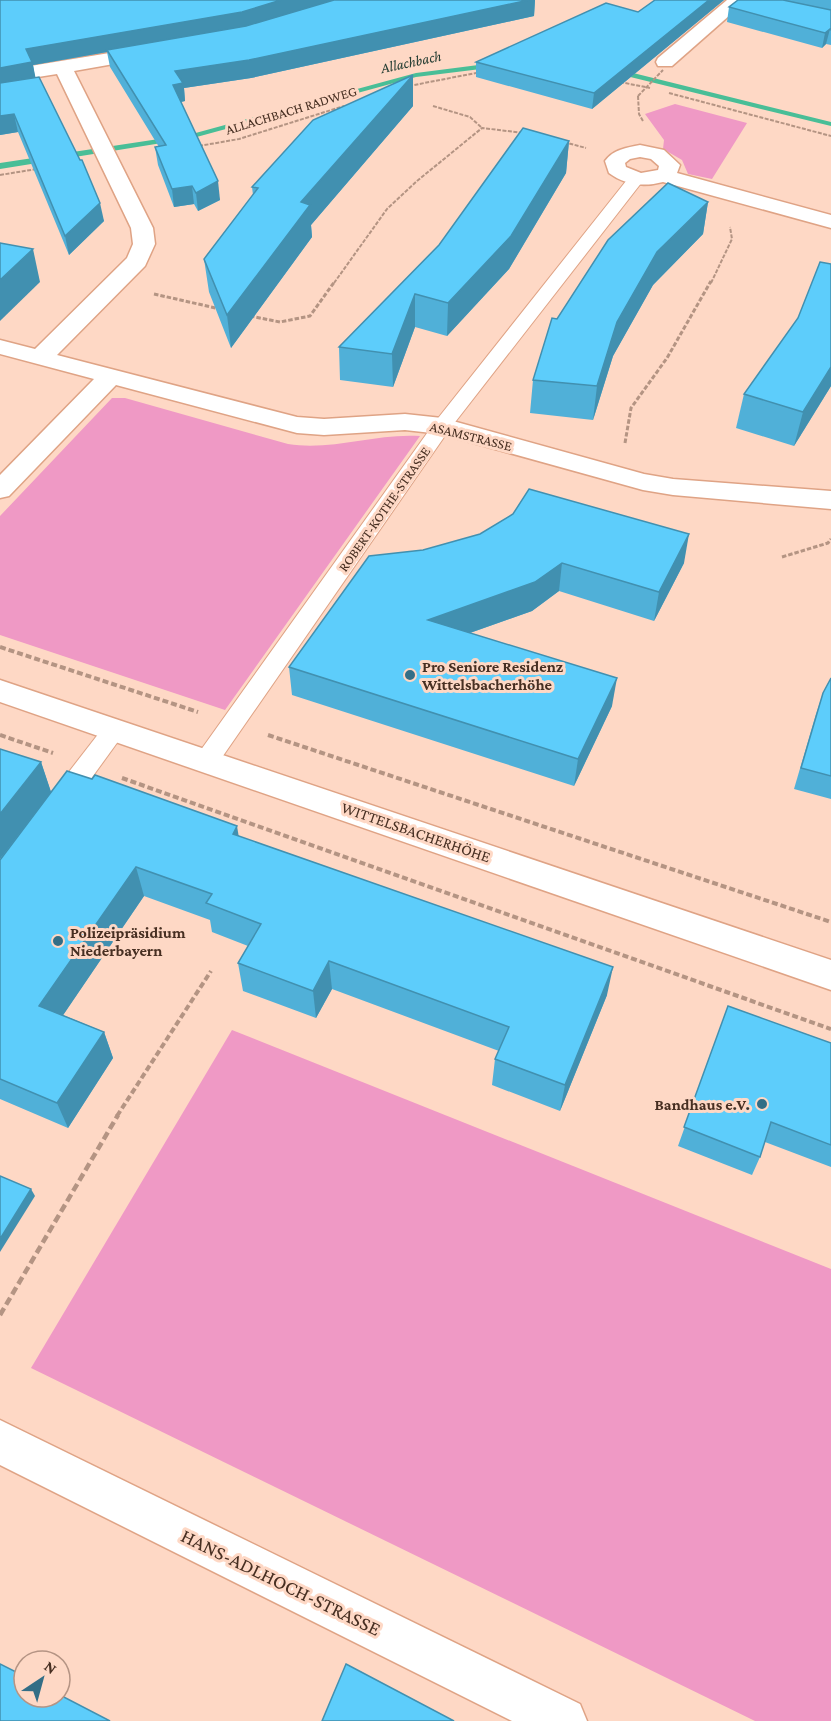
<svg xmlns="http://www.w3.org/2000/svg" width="831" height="1721" viewBox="0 0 831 1721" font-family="'Crimson Pro',serif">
<rect width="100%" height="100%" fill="#fed8c5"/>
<g fill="#ef99c5">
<polygon points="675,104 747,123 712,179 688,174 682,160 663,149 664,140 645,114"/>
<path d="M112 398H125L288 444C333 451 375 433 420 436L225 710 0 635V516Z"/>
<polygon points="232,1030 831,1269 831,1721 755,1721 31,1368"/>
</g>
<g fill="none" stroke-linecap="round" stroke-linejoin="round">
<g fill="#49be97" fill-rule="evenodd">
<polygon points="494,63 497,63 497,67 416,77 193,138 0,169 0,163 192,134 416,73"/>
<polygon points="617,69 831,122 831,126 614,73 613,71"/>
</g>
<g stroke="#dfa385" stroke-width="2">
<g id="service">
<polygon points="636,174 642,176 644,179 642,182 449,430 216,766 207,769 198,766 195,760 198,754 435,422 630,176"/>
<polygon points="114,721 122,724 126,730 122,736 69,809 60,812 51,809 48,802 51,795 106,724"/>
</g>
</g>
<g stroke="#dfa385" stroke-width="3">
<g id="minor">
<polygon points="727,0 747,0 672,66 658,66 656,62 658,58"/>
<polygon points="152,46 159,48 161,52 159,56 74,71 153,228 155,244 145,266 57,355 297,417 324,419 405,414 442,418 644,474 673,479 831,491 831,509 673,495 643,490 441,434 405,430 324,435 297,433 116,385 9,496 0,498 0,475 94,379 0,354 0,340 35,349 127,258 133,244 131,228 57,74 0,83 0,71"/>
<path d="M640 145 664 150 680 165 677 173 831 215V228L663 182C644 187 625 185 609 173L605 161C614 149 626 148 640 145ZM640 157 651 159 659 166 658 170 641 173 626 167 625 163 630 159Z"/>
<polygon points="0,1420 580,1704 587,1721 512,1721 0,1465"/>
</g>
</g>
<g stroke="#dfa385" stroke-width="3">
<polygon id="tertiary" points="0,680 831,960 831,990 0,702"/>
</g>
<g stroke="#b49483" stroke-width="2" stroke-dasharray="4 1.5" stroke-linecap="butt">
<polyline points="620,82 650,88"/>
<polyline points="409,86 481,72"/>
<polyline points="669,93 831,136"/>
<polyline points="638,96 639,114 643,121"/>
<polyline points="433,106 470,117 482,128"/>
<polyline points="564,142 586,148"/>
<polyline points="199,146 239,139 344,106"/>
<polyline points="0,175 37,169"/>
<polyline points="334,283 387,209 417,181 482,128 524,133"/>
<polyline points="711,283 732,239 730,227"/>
</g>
<g stroke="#b49483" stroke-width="3" stroke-dasharray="4.5 2" stroke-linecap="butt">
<polyline points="154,294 220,309"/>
<polyline points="250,316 280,322 310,316 335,281"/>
<polyline points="625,443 631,408 667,358 711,281"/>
<polyline points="782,557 828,543 831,539"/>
</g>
<g stroke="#b49483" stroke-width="4" stroke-dasharray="6 3" stroke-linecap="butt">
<polyline points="0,647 198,712"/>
<polyline points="0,735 53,753"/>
<polyline points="268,735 831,922"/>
<polyline points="122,778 831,1029"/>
<polyline points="117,1116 211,971"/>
</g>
<polyline stroke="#b49483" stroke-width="4.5" stroke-dasharray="8 4" stroke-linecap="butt" points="0,1315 118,1115"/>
<use href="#service" fill="#fff" fill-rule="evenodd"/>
<use href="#minor" fill="#fff" fill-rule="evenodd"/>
<use href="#tertiary" fill="#fff" fill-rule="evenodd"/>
<polyline stroke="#b49483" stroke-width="2" stroke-dasharray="4 1.5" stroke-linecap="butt" points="638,96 663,70"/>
</g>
<g fill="#50b0d8">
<polygon points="0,0 535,0 534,16 251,78 184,88 185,101 181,102 220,200 198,211 194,204 174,207 158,165 155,147 159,147 110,67 107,52 33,65 35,78 104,221 69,255 18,132 0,135"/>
<polygon points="655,0 724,0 592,109 476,77 476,62 638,12"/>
<polygon points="738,0 831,0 831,45 826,44 822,48 727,22 729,7"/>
<polygon points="413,75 413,106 311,225 312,237 231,348 209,292 204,259 253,195 252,187"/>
<polygon points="569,141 566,173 509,269 447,336 415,327 393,387 340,380 339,347"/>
<polygon points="708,202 703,234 653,285 613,356 593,420 530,413 533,380"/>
<polygon points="831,386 794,446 736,428 744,394"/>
<polygon points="423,550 684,563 654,621 559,591 532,611 470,633 612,706 574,786 292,695 289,667"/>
<polygon points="831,678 831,799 794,789 816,714 823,693"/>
<polygon points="41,762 51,792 239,836 607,995 560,1111 492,1085 495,1059 499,1051 332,989 316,1018 243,991 238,963 248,946 212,932 210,920 144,896 63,1015 104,1032 113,1058 68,1128 0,1099 0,860"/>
<polygon points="728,1006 831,1043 831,1167 765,1142 760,1157 752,1175 678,1146"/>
</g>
<g fill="#4190b0">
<polygon points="281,0 338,0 243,29 107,50 107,52 33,65 36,80 0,86 0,68 26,49"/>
<polygon points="529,0 535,0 534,16 251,78 184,88 185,101 176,103 173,85 175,71"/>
<polygon points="709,0 724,0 592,109 594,93"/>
<polygon points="830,29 826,44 822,48 825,33"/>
<polygon points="413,75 413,106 311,225 312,237 231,348 227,315 301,202"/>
<polygon points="14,114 18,132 0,135 0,116"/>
<polygon points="569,141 566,173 509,269 447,336 448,303"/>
<polygon points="218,181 220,200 198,211 196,193"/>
<polygon points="192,186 194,204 174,207 172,189"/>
<polygon points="708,202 703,234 653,285 613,356 593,420 597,386 617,322 657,252"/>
<polygon points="100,203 104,221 69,255 65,236"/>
<polygon points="33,249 40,282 0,321 0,280"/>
<polygon points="415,294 415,327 393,387 392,354"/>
<polygon points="831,367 831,386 794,446 803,412"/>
<polygon points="689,534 684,563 654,621 659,592"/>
<polygon points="562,563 559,591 532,611 427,648 428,620"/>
<polygon points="617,678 612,706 574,786 578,759"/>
<polygon points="41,762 51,792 0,859 0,814"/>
<polygon points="237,826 242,856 233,834"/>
<polygon points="136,867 144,896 51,1033 39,1006"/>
<polygon points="329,961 332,989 316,1018 313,991"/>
<polygon points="613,967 607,995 560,1111 565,1085"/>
<polygon points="104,1032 113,1058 68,1128 57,1103"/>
<polygon points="31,1189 35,1196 0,1252 0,1239"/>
</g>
<g fill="#5dcdfb" stroke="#4190b0" stroke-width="1.5">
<polygon points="0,0 281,0 242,12 26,49 32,62 0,68"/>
<polygon points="334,0 529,0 249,60 175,71 183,83 173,85 218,181 196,193 192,186 172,189 155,147 166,145 107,50 246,26"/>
<polygon points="655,0 709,0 594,93 476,62 606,3 638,12"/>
<polygon points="738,0 783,0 831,10 831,30 830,29 825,33 729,7"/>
<polygon points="413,75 301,202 310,205 227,315 204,259 258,188 252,187 313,120"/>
<polygon points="39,77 80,160 82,160 100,203 65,236 14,114 0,116 0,83"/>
<polygon points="523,128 569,141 511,236 448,303 415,294 392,354 339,347 439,245"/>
<polygon points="668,183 708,202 657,252 617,322 597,386 533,380 552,318 557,319 608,240"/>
<polygon points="0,243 33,249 0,280"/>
<polygon points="820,262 831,264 831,367 803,412 744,394 798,318"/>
<polygon points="529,489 689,534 659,592 562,563 535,582 428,620 617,678 578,759 289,667 369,556 423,550 480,534 513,514"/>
<polygon points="831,678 831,776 801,768 823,693"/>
<polygon points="0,749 41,762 0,814"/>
<polygon points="67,771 92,779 95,775 237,826 233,834 613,967 565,1085 495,1059 509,1027 329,961 313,991 238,963 261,924 206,903 212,894 136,867 39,1006 104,1032 57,1103 0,1079 0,860"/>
<polygon points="728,1006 831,1043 831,1145 771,1122 760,1157 684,1127"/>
<polygon points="0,1176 31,1189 0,1239"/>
<polygon points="0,1664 24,1676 24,1697 60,1697 60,1695 110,1721 0,1721"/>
<polygon points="346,1664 454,1721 322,1721"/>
</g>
<g fill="#336e86" stroke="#fed8c5" stroke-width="2">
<circle cx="410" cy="675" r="6"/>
<circle cx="58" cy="941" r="6"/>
<circle cx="762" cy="1104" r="6"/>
</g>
<g text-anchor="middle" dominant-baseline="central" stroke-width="6" stroke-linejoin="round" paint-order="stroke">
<g font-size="14" fill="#472f22" stroke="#fed8c5">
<text transform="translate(291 110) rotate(-17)">ALLACHBACH RADWEG</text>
<text transform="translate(471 436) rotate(14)">ASAMSTRASSE</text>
<text transform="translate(384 509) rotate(-55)">ROBERT-KOTHE-STRASSE</text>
</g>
<g font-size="15" font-style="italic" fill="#223b31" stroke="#fed8c5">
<text transform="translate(411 62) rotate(-12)">Allachbach</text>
</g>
<g font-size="16" font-weight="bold" fill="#472f22" stroke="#fed8c5" text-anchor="start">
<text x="422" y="666">Pro Seniore Residenz<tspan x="422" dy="18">Wittelsbacherhöhe</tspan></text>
<text x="70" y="932">Polizeipräsidium<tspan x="70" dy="18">Niederbayern</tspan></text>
<text x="750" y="1104" text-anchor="end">Bandhaus e.V.</text>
</g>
<g font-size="16" fill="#472f22" stroke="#fed8c5">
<text transform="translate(416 832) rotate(19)">WITTELSBACHERHÖHE</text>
</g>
<g font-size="20" fill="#472f22" stroke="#fed8c5">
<text transform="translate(281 1582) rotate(26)">HANS-ADLHOCH-STRASSE</text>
</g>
</g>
<g transform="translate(42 1679) rotate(36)"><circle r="28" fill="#fed8c5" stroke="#b59484" stroke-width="1.5"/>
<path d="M0-4.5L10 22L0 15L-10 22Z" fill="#336e86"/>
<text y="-9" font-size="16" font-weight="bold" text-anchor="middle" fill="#472f22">N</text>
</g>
</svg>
